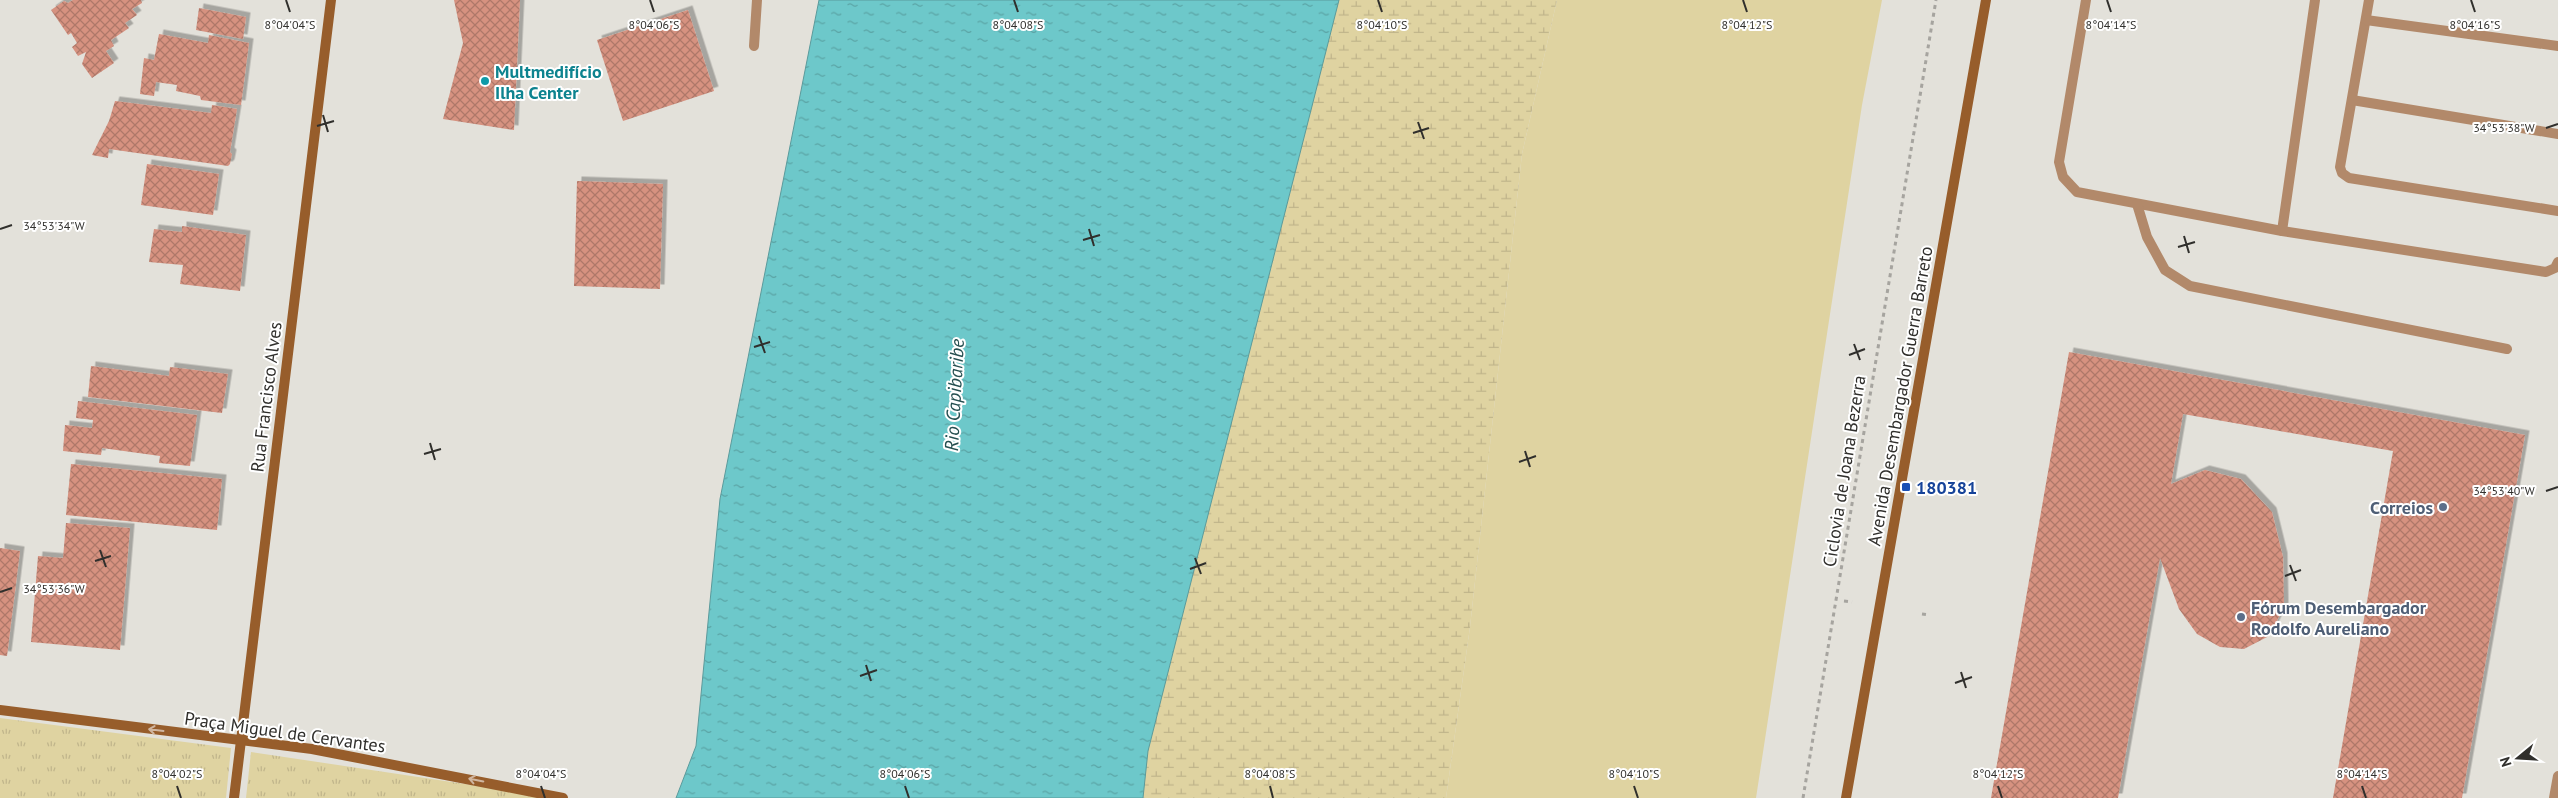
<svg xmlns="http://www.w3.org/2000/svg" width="2558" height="798" viewBox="0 0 2558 798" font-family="'PT Sans',sans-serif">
<defs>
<pattern id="wetland-marsh" width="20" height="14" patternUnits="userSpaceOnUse" patternTransform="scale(1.25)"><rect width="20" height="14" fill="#dfd3a1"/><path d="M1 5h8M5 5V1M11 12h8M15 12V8" fill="none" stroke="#c0b58b"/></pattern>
<pattern id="park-tufts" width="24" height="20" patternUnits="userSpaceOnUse" patternTransform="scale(1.25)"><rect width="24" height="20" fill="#dfd3a1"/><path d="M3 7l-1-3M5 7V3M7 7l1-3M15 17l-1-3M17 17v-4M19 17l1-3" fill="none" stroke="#c0b58b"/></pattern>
<pattern id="water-ripples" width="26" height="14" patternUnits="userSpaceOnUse" patternTransform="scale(1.25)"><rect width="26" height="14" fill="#6dc8ca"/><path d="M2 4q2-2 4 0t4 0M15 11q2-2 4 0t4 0" fill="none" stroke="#5aa3a4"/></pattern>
<pattern id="building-cross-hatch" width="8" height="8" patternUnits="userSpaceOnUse" patternTransform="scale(1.25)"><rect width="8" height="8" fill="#d69280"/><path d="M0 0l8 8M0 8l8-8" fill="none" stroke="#ae7869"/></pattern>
<filter id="shadow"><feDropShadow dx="4.5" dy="-4.5" stdDeviation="0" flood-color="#0004"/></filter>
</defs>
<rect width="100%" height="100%" fill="#e3e1da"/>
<polygon fill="#dfd3a1" points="1557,0 1882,0 1862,105 1756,798 1446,798 1470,627 1522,154"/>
<polygon fill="url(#wetland-marsh)" points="1301,0 1557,0 1522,154 1470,627 1446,798 1115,798"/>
<g fill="url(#park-tufts)">
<polygon points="0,718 231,748 226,798 0,798"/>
<polygon points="251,752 552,797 553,798 246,798"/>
</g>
<polygon fill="url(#water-ripples)" stroke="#5b9a9b" points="819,0 1339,0 1148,751 1143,798 676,798 696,746 720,499"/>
<g fill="url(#building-cross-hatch)" filter="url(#shadow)">
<polygon points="73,0 141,0 142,3 132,9 137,15 125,23 129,28 111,40 114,46 106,51 114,63 92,78 82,64 86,52 78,56 72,47 77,43 71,33 68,35 51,10 64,1 68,3"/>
<polygon points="454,0 520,0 514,130 443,119 463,43"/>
<polygon points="199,8 246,17 243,39 196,30"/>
<polygon points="688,10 714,91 623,121 597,40"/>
<polygon points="159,34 208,43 209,35 249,43 241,105 201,100 200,96 176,91 177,85 156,82 154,96 140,94 144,58 154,60"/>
<polygon points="115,101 211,113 212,105 237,109 230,152 232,154 230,164 228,166 109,149 108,158 92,155 109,121"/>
<polygon points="147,164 219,174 213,215 141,205"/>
<polygon points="577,181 663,184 660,289 574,286"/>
<polygon points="182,226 246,235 240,291 180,284 183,265 149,262 154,229 182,232"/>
<polygon points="2069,352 2525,435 2462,798 2333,798 2393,451 2183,414 2171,484 2205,470 2241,479 2272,512 2283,557 2284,607 2269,636 2244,649 2220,647 2197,634 2179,609 2160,558 2118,798 1991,798"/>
<polygon points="91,366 169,376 170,367 228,374 222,413 88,397"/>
<polygon points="78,401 197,415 190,466 159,463 160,456 102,448 101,455 63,451 65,425 92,428 93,420 76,418"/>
<polygon points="71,464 222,479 217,530 66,515"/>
<polygon points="66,523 130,528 120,650 31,642 38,556 63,558"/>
<polygon points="0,548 20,551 7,656 0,655"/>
</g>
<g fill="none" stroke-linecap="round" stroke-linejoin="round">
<g stroke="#a6a49f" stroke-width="3" stroke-dasharray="4 4" stroke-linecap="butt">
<polyline points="1844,601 1852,602"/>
<polyline points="1922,614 1929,615"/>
<polyline points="1803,798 1936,0"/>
</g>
<g stroke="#b2896a" stroke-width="10">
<polyline points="2086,0 2059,162 2063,177 2077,192 2282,231 2546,272 2555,268 2558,262"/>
<polyline points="2369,0 2340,167 2342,173 2349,178 2558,211"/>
<polyline points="2366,20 2558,46"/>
<polyline points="754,46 757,0"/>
<polyline points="2352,100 2558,134"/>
<polyline points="2137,204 2147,237 2165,270 2190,286 2507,349"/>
<polyline points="2282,231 2315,0"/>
<polyline points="2554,798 2558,776"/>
</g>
<g stroke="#975d2b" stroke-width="10">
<polyline points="0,710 312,749 563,798"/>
<polyline points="234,798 331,0"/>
<polyline points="1846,798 1986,0"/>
</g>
</g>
<defs><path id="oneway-shaft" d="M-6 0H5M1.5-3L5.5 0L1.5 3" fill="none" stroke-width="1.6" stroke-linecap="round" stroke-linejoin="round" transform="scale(1.25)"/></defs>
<g stroke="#d0b6a0">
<use href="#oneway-shaft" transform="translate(156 730) rotate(-173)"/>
<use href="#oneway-shaft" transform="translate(476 780) rotate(-169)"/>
</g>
<path fill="none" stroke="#302f2c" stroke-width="2" d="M286 0 290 12M650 0 654 12M1014 0 1018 12M1378 0 1382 12M1743 0 1747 12M2107 0 2111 12M2471 0 2475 12M323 115 328 132M1418 122 1424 139M317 126 334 121M2546 128 2558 124M1413 133 1429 128M0 229 12 225M1089 229 1094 246M2184 236 2189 253M1083 240 1100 235M2178 247 2195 242M759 336 765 353M1854 344 1860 360M754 347 770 342M1849 355 1865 349M430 443 435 460M1525 451 1530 467M424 454 441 449M1519 462 1536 456M2546 491 2558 487M100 550 106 567M1195 558 1201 574M95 561 111 556M2290 565 2296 581M1190 569 1206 563M2285 576 2301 570M0 592 12 588M866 665 871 681M1961 672 1966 688M860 676 877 670M1955 683 1972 677M177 786 181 798M541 786 545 798M905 786 909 798M1270 786 1273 798M1634 786 1638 798M1998 786 2002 798M2362 786 2366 798"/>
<circle fill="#0f9aa8" stroke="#fff" stroke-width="2" cx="485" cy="81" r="5"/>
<rect fill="#1a4fb4" stroke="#fff" stroke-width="2" x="1901" y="482" width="10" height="10" rx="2.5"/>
<g fill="#5c6f8a" stroke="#fff" stroke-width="2">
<circle cx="2443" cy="507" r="5"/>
<circle cx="2241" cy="617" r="5"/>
</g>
<g text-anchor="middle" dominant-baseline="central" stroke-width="4" stroke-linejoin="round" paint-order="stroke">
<g font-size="18" font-weight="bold" fill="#0d838f" stroke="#fff" text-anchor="start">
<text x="495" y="71">Multmedifício<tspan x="495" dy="21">Ilha Center</tspan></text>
</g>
<g font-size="18" fill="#302f2c" stroke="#fff">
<text transform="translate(1900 396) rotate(-80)">Avenida Desembargador Guerra Barreto</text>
<text transform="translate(266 397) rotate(-83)">Rua Francisco Alves</text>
<text transform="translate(1844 471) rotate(-81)">Ciclovia de Joana Bezerra</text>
<text transform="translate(285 732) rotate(8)">Praça Miguel de Cervantes</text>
</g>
<g font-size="18" font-weight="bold" fill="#164399" stroke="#fff" text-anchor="start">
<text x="1916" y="487">180381</text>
</g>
<g font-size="18" font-weight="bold" fill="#4e5e75" stroke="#fff" text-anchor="end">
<text x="2433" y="507">Correios</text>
<text x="2251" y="607" text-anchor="start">Fórum Desembargador<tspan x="2251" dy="21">Rodolfo Aureliano</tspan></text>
</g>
<g font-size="19" font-style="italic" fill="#254f50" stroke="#fff">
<text transform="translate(954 395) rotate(-87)">Rio Capibaribe</text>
</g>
</g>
<g font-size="12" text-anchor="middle" fill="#302f2c" stroke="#fff" stroke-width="4" stroke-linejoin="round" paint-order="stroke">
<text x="290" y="29">8°04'04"S</text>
<text x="654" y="29">8°04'06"S</text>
<text x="1018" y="29">8°04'08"S</text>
<text x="1382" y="29">8°04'10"S</text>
<text x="1747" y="29">8°04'12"S</text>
<text x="2111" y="29">8°04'14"S</text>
<text x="2475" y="29">8°04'16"S</text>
<text x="2504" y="132">34°53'38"W</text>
<text x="54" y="230">34°53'34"W</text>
<text x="2504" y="495">34°53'40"W</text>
<text x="54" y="593">34°53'36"W</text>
<text x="905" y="778">8°04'06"S</text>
<text x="1270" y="778">8°04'08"S</text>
<text x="1634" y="778">8°04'10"S</text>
<text x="177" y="778">8°04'02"S</text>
<text x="541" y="778">8°04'04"S</text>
<text x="1998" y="778">8°04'12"S</text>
<text x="2362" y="778">8°04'14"S</text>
</g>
<g transform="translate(2518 758) rotate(252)" stroke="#ffffff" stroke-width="4" paint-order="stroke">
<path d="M0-4L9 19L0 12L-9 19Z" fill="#302f2c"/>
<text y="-8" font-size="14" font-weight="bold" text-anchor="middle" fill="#302f2c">N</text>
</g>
</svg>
